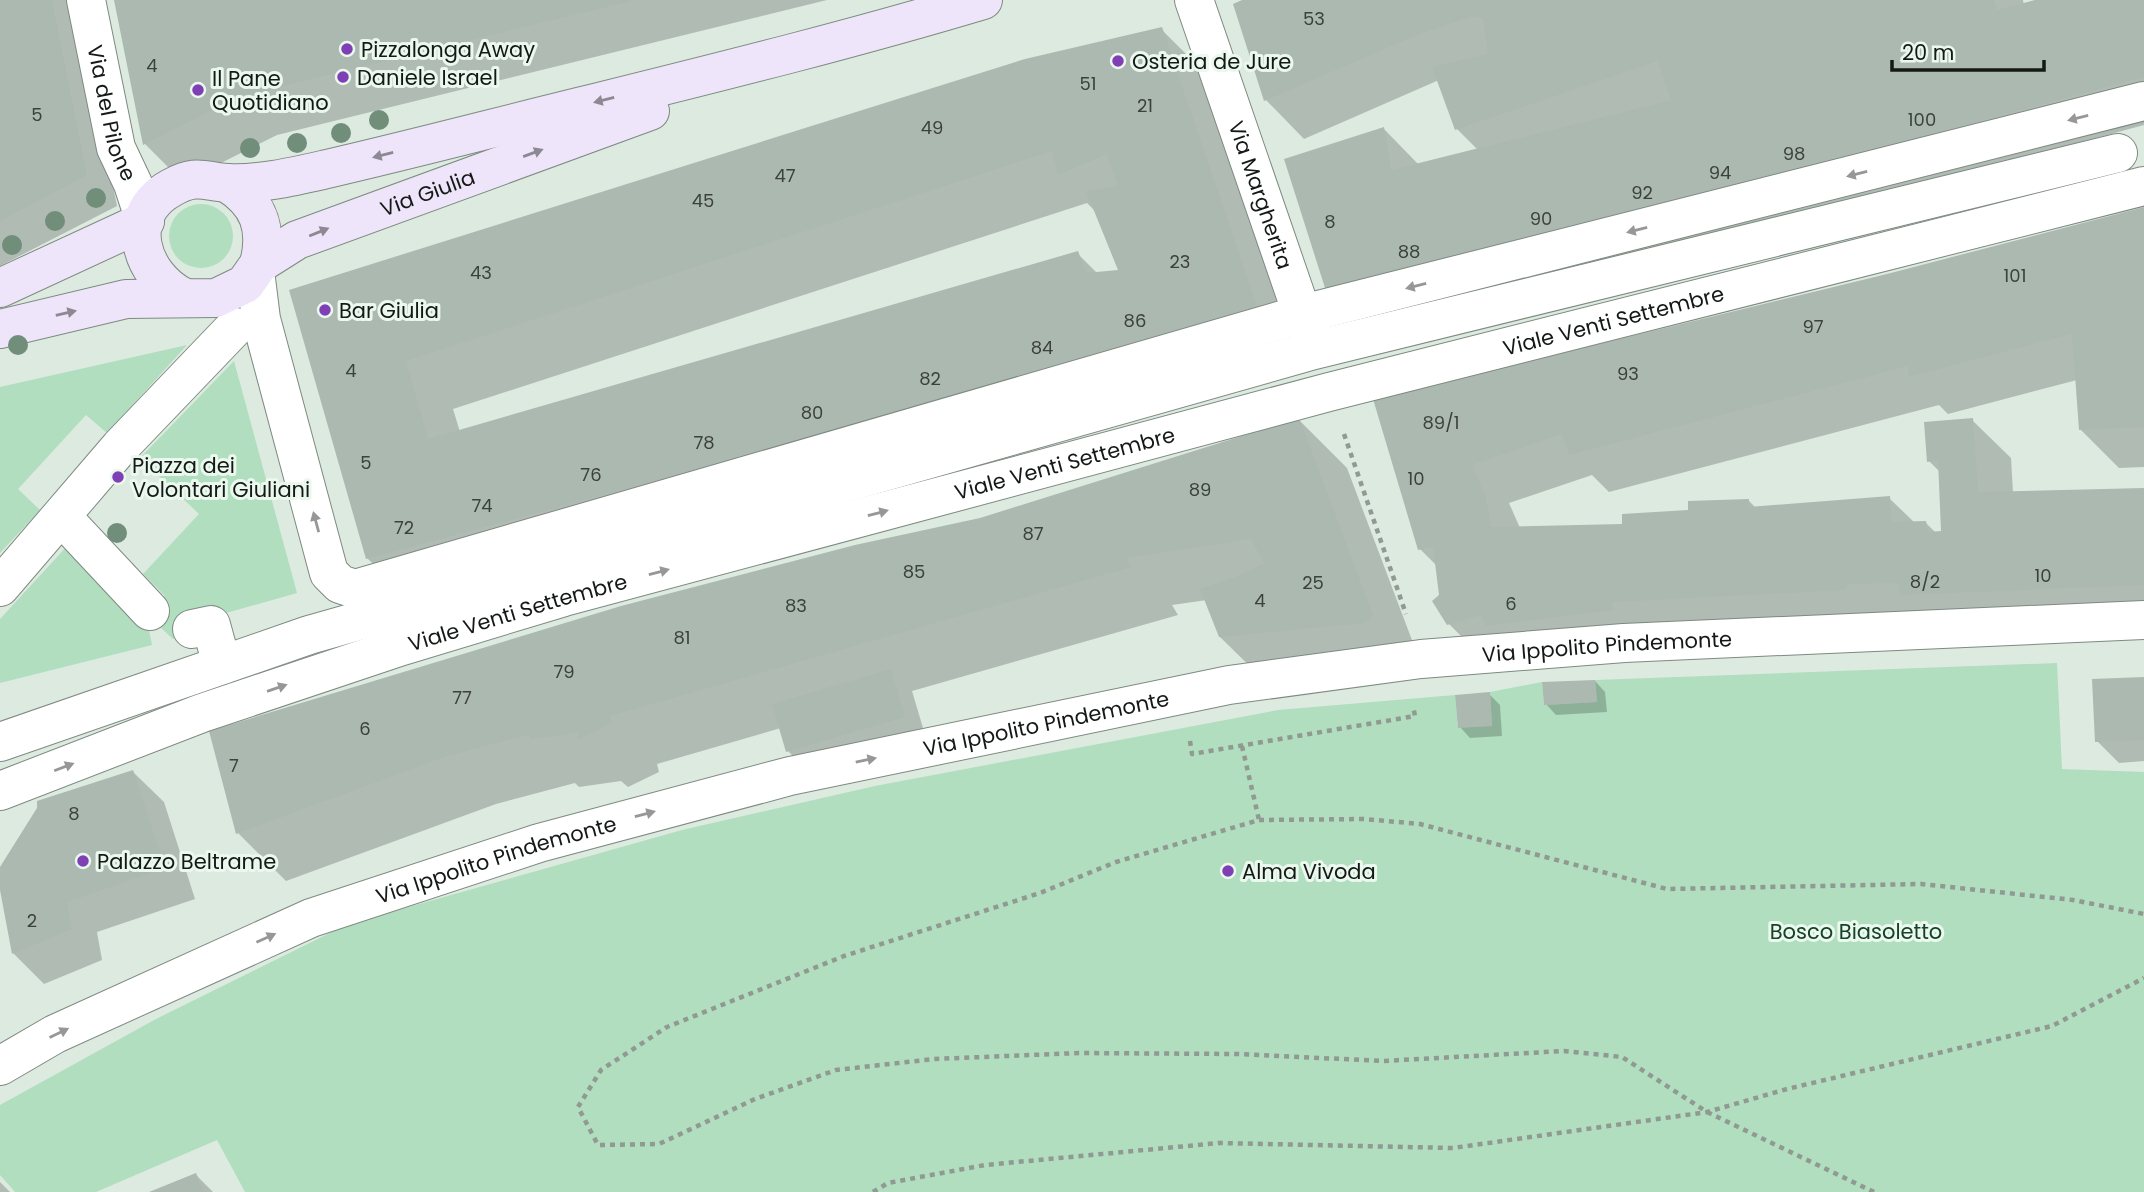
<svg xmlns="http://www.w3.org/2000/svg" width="2144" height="1192" viewBox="0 0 2144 1192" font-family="Poppins,sans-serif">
<rect width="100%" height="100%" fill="#ddeae0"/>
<g fill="#b1debe">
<circle cx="201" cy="236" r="32"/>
<polygon points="187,345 107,433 86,415 18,489 40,510 0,553 0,387"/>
<polygon points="234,361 297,593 191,623 193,634 173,639 160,627 149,630 152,645 0,683 0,619 68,545 150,611 165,596 143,574 199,514 140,458"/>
<polygon points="2057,663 2062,769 2144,772 2144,1192 245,1192 217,1140 96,1192 15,1192 0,1175 0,1105 156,1019 348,924 682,830 875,786 1278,710 1455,695 1458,727 1492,726 1490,692 1542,682 1544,705 1597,702 1595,680"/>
</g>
<g fill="#0003" fill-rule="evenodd">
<polygon points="0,0 76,0 117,206 0,266"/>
<polygon points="116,0 827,0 277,135 183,182 145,144"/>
<polygon points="1247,0 2023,0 2024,5 2042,0 2144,0 2144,125 1789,221 1365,328 1384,129 1418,164 1478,150 1457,129 1439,80 1304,139 1266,100 1235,5"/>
<path d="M1161 29 1209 77 1308 366 416 606 367 558 291 291ZM1087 203 1096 212 1120 271 1098 274 1077 253 460 432 453 409Z"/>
<polygon points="2144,208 2144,467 2119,468 2081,430 2077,380 1948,414 1939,405 1609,492 1592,475 1509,503 1520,528 1624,526 1748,500 1756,508 1889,498 1915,523 1926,523 1936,533 1943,532 1941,473 1929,461 1972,420 2011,458 2013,493 2144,489 2144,624 1487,662 1449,624 1437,566 1420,549 1375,401 1887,276"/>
<polygon points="1299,420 1347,468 1421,664 1269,685 1220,637 1207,600 1172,605 1178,615 912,691 926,738 809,773 788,751 781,728 657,764 659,772 628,787 621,781 579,787 575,783 496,804 286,881 238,833 981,520"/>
<polygon points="2144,678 2144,761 2119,763 2097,741"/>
<polygon points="1595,681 1605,692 1607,712 1556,715 1546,704"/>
<polygon points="1489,694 1500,705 1502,736 1470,738 1460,727"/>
<polygon points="133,772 164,802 195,899 97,932 102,960 44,984 13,953 0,868"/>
<polygon points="196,1175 213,1192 154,1192"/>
<polygon points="0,1182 10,1192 0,1192"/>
</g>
<g fill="#acb9b0" fill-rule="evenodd">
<polygon points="0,0 52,0 87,175 0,221"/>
<polygon points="114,0 631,0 631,1 238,97 143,145"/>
<polygon points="1242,0 1994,0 1997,10 2035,0 2144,0 2144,77 1750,183 1710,199 1489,247 1326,291 1284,159 1384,127 1391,170 1671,100 1658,61 1455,130 1432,67 1488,54 1483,18 1473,16 1417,35 1264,101 1233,4"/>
<path d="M1162 27 1261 318 366 559 289 290 1025 59ZM1052 151 1058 175 1107 154 1118 186 1086 191 1118 270 1086 273 1078 251 428 439 406 361Z"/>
<polygon points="2144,207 2144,427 2079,430 2072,334 1908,377 1908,366 1569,455 1562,434 1472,465 1486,498 1491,527 1622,524 1622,514 1688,510 1688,501 1749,499 1749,507 1890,496 1891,522 1926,521 1928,532 1941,531 1938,460 1927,462 1924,422 1973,418 1978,492 2144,488 2144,585 1901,595 1898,583 1849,584 1844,590 1612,602 1614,610 1486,626 1481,615 1447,625 1432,601 1439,595 1433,547 1418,550 1373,399 1887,274"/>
<polygon points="1299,418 1373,615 1365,623 1219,637 1200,589 1238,576 1264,563 1251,539 1126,558 1131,567 610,716 612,723 578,740 578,733 529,739 531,734 447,756 236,834 209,731 621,606 855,545 980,518"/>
<polygon points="891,669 905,717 786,752 772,704"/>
<polygon points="2144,677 2144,740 2095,742 2092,679"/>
<polygon points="1595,680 1597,702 1544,705 1542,682"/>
<polygon points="1490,692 1492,726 1458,728 1455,695"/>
<polygon points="133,770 165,868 67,902 72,929 12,954 0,890 0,867 37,808 37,801"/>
<polygon points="196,1173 204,1192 149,1192"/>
</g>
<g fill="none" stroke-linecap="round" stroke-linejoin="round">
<g stroke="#7e8a81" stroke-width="40">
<g id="street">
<path id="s1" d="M86 0 116 148 133 184 145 221"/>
<path id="s2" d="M1194 0 1310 337"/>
<polyline points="255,271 261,319 329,573 340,584 355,589 1303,314 2144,101"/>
<polyline points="62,517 150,611"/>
<polyline points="0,587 120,447 235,327"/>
<polyline points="192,629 211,625 222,665"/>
<polyline points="0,742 309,635 1314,350 2118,153"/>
<path id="s3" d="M0 791 202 713 402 646 564 597 1329 392 2144 186"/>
<path id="s4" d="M0 1066 55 1034 311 918 539 843 790 776 1229 685 1421 659 1624 643 2144 620"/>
</g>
</g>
<g stroke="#7e8a81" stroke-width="40">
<g id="secondary">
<path d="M227 183C259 203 268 228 259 264"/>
<polyline points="0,288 145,221"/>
<path d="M183 297C140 275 122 215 171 188 196 174 203 181 227 183 258 185 296 176 327 169 418 148 508 124 599 102 728 70 856 38 983 0"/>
<path id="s5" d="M0 329 126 299 216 298 245 284 259 264 297 240 650 111"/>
</g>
</g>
<g stroke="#909992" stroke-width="4.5" stroke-dasharray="5 5" stroke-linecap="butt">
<polyline points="1344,434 1406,614"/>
<polyline points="1190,741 1192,754 1415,716 1413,706"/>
<polyline points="1242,746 1259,820"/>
<polyline points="873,1192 888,1183 985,1165 1219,1143 1453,1148 1707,1112 1787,1089 2052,1026 2144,978"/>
<polyline points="1874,1192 1707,1112 1622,1057 1564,1051 1383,1061 1239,1054 1079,1053 934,1059 836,1070 755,1099 659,1144 598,1145 578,1107 601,1070 667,1027 844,956 1040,893 1116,862 1259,820 1364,819 1420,824 1667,889 1921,884 2073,900 2144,914"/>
</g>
<use href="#street" stroke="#fff" stroke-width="38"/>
<use href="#secondary" stroke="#efe5fa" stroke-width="38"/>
</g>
<g fill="#708e7a">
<circle cx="379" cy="120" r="10"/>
<circle cx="341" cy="133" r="10"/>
<circle cx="297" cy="143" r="10"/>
<circle cx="250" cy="148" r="10"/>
<circle cx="96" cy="198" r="10"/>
<circle cx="55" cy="221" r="10"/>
<circle cx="12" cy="245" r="10"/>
<circle cx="18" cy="345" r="10"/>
<circle cx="117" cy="533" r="10"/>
</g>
<defs><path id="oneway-solid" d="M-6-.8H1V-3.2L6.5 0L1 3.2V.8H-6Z" transform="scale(1.75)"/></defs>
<g fill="#8d8993">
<use href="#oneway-solid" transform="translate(604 100) rotate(166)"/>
<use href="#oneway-solid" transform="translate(533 153) rotate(-20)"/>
<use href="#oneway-solid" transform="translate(383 155) rotate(166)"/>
<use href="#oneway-solid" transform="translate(319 232) rotate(-22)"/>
<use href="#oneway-solid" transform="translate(66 313) rotate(-13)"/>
</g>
<g fill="#969896">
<use href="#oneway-solid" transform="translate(2078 118) rotate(166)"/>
<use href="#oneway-solid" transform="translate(1857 174) rotate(166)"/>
<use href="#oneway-solid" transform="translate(1637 230) rotate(166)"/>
<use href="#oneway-solid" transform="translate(1416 286) rotate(166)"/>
<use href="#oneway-solid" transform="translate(878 513) rotate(-15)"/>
<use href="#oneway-solid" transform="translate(316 522) rotate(-105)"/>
<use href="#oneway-solid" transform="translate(659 572) rotate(-15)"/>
<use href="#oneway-solid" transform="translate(277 688) rotate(-19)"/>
<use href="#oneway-solid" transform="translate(866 760) rotate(-12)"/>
<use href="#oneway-solid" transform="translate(64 767) rotate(-21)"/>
<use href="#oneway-solid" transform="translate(645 814) rotate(-15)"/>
<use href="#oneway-solid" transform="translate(266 938) rotate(-24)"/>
<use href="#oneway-solid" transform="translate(59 1033) rotate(-26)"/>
</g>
<g fill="#8040b5" stroke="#eaf8ee" stroke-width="2.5">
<circle cx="347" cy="49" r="7"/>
<circle cx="1118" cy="61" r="7"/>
<circle cx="343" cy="77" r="7"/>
<circle cx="198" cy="90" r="7"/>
<circle cx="325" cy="310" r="7"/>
<circle cx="118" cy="477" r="7"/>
<circle cx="83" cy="861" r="7"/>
<circle cx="1228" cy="871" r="7"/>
</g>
<g text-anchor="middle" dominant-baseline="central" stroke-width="6" stroke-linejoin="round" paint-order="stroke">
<g font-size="18" fill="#3b413c">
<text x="1314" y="18">53</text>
<text x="152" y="65">4</text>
<text x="1088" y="83">51</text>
<text x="1145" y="105">21</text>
<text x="37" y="114">5</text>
<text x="1922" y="119">100</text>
<text x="932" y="127">49</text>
<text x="1794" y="153">98</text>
<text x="1720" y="172">94</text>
<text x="785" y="175">47</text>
<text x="1642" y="192">92</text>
<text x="703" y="200">45</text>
<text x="1541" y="218">90</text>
<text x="1330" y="221">8</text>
<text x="1409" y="251">88</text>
<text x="1180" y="261">23</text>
<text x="481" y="272">43</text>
<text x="2015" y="275">101</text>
<text x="1135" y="320">86</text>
<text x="1813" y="326">97</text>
<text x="1042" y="347">84</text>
<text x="351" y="370">4</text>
<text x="1628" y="373">93</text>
<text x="930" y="378">82</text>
<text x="812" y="412">80</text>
<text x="1441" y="422">89/1</text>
<text x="704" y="442">78</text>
<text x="366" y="462">5</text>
<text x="591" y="474">76</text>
<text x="1416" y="478">10</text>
<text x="1200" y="489">89</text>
<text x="482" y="505">74</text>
<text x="404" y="527">72</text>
<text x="1033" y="533">87</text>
<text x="914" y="571">85</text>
<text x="2043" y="575">10</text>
<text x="1925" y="581">8/2</text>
<text x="1313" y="582">25</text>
<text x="1260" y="600">4</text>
<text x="1511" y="603">6</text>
<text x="796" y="605">83</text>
<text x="682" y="637">81</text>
<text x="564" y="671">79</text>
<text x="462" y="697">77</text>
<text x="365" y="728">6</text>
<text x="234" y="765">7</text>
<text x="74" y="813">8</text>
<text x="32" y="920">2</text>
</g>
<g font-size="21" fill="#151916" stroke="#eaf8ee" text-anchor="start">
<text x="361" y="49">Pizzalonga Away</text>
<text x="1132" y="61">Osteria de Jure</text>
<text x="357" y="77">Daniele Israel</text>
<text x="212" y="78">Il Pane<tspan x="212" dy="24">Quotidiano</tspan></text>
<text x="339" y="310">Bar Giulia</text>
<text x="132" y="465">Piazza dei<tspan x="132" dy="24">Volontari Giuliani</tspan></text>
<text x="97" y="861">Palazzo Beltrame</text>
<text x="1242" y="871">Alma Vivoda</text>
</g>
<g font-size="21" fill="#151916" stroke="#eaf8ee">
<text stroke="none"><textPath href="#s1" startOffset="116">Via del Pilone</textPath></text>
<text stroke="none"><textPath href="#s5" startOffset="460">Via Giulia</textPath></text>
<text stroke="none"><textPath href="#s2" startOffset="206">Via Margherita</textPath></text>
<text stroke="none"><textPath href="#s3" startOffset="1682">Viale Venti Settembre</textPath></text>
<text stroke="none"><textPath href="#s3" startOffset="1115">Viale Venti Settembre</textPath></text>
<text stroke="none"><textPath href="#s3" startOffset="548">Viale Venti Settembre</textPath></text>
<text stroke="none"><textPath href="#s4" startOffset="1673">Via Ippolito Pindemonte</textPath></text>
<text stroke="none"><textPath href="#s4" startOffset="1106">Via Ippolito Pindemonte</textPath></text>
<text stroke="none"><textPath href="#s4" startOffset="539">Via Ippolito Pindemonte</textPath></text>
</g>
<g font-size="21" fill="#164227" stroke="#eaf8ee">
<text x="1856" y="931">Bosco Biasoletto</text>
</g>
</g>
<path d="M1892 60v10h152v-10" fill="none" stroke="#151916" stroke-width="3.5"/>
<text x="1902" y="60" font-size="21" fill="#151916" stroke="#eaf8ee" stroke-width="5" paint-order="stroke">20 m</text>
</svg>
